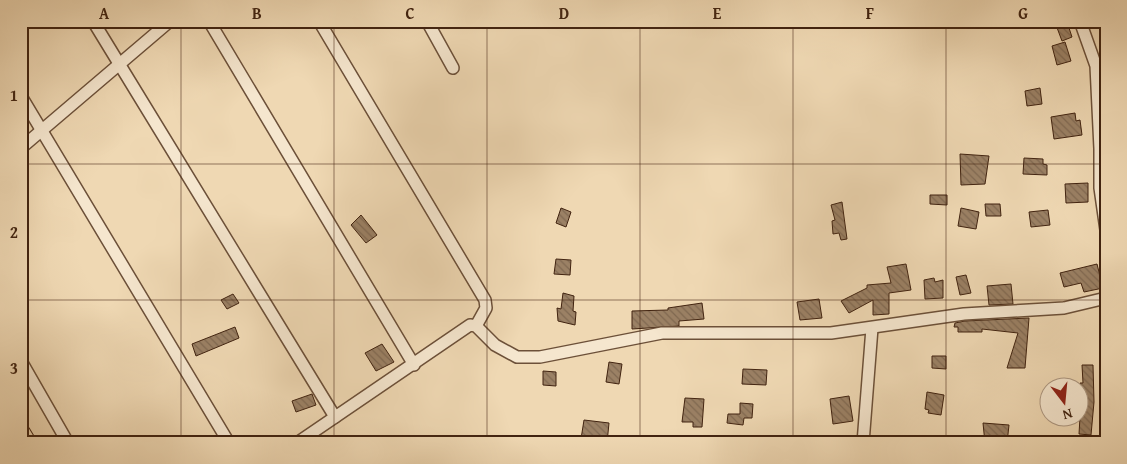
<svg xmlns="http://www.w3.org/2000/svg" width="1127" height="464" viewBox="0 0 1127 464" font-family="'Gentium Book Plus',serif">
<defs>
<pattern id="building-back-hatch" width="6" height="6" patternUnits="userSpaceOnUse" patternTransform="scale(1.25)"><rect width="6" height="6" fill="#9b8165"/><path d="M-1 5l2 2M0 0l6 6M5-1l2 2" fill="none" stroke="#806952"/></pattern>
</defs>
<rect width="100%" height="100%" fill="#efd8b3"/>
<filter id="stains"><feTurbulence type="fractalNoise" baseFrequency=".004" numOctaves="4"/><feColorMatrix values="0 0 0 0 .2 0 0 0 0 .09 0 0 0 0 .02 0 0 0 .5 -.17"/></filter>
<radialGradient id="worn" r=".72"><stop offset=".6" stop-color="#630" stop-opacity="0"/><stop offset="1" stop-color="#630" stop-opacity=".3"/></radialGradient>
<g fill="url(#building-back-hatch)" stroke="#412310">
<polygon points="1067,22 1072,37 1062,41 1056,25"/>
<polygon points="1065,42 1071,61 1057,65 1052,46"/>
<polygon points="1040,88 1042,104 1027,106 1025,91"/>
<polygon points="1075,113 1076,121 1080,120 1082,135 1054,139 1051,117"/>
<polygon points="960,154 989,156 985,184 961,185"/>
<polygon points="1024,158 1043,159 1043,164 1047,165 1047,175 1023,174"/>
<polygon points="1088,183 1088,202 1066,203 1065,184"/>
<polygon points="930,195 947,195 947,205 930,204"/>
<polygon points="842,202 847,239 841,240 839,233 833,234 832,221 835,220 831,205"/>
<polygon points="985,204 1000,204 1001,216 986,216"/>
<polygon points="561,208 571,212 566,227 556,223"/>
<polygon points="961,208 979,212 976,229 958,226"/>
<polygon points="1048,210 1050,225 1031,227 1029,212"/>
<polygon points="361,215 377,235 366,243 351,225"/>
<polygon points="556,259 571,260 570,275 554,274"/>
<polygon points="906,264 911,290 889,293 889,314 873,315 873,300 849,313 841,301 867,288 867,285 891,283 887,267"/>
<polygon points="1097,264 1103,288 1084,292 1081,283 1064,287 1060,273"/>
<polygon points="966,275 971,293 960,295 956,277"/>
<polygon points="934,278 935,282 943,280 943,298 925,299 924,280"/>
<polygon points="1011,284 1013,304 989,305 987,286"/>
<polygon points="563,293 574,296 573,311 576,312 575,325 558,321 557,308 561,309"/>
<polygon points="233,294 239,303 227,309 221,300"/>
<polygon points="819,299 822,318 800,320 797,302"/>
<polygon points="702,303 704,319 679,321 679,326 632,329 632,311 668,310 668,308"/>
<polygon points="1029,318 1025,368 1007,368 1018,333 982,329 982,332 958,332 958,327 954,327 955,323 965,321"/>
<polygon points="235,327 239,338 196,356 192,344"/>
<polygon points="382,344 394,362 376,371 365,353"/>
<polygon points="932,356 946,356 946,369 932,368"/>
<polygon points="609,362 622,364 619,384 606,382"/>
<polygon points="1082,365 1093,365 1094,402 1091,435 1079,434 1081,401 1080,383 1083,383"/>
<polygon points="743,369 767,370 766,385 742,384"/>
<polygon points="543,371 556,372 556,386 543,385"/>
<polygon points="927,392 944,395 941,415 928,413 929,410 925,409"/>
<polygon points="312,394 316,405 296,412 292,401"/>
<polygon points="849,396 853,421 833,424 830,399"/>
<polygon points="685,398 704,399 702,427 693,427 693,422 682,422"/>
<polygon points="740,403 753,404 752,418 744,418 743,425 727,423 728,414 740,414"/>
<polygon points="584,420 609,423 607,443 591,443 592,440 581,439"/>
<polygon points="983,423 1009,425 1007,443 985,443"/>
</g>
<g fill="none" stroke-linecap="round" stroke-linejoin="round">
<g stroke="#6c5039" stroke-width="14">
<g id="minor">
<polyline points="93,21 335,417"/>
<polyline points="209,21 414,365"/>
<polyline points="319,21 485,300 486,308 476,326"/>
<polyline points="427,21 453,68"/>
<polyline points="1080,21 1096,66 1100,149 1100,188 1106,230"/>
<polyline points="21,96 229,443"/>
<polyline points="21,148 170,21"/>
<polyline points="21,361 68,443"/>
<polyline points="297,443 470,325 476,326 495,345 517,357 540,357 662,333 831,333 964,314 1064,308 1106,298"/>
<polyline points="863,443 872,328"/>
</g>
</g>
<g stroke="#412310" stroke-width="20">
<polyline id="primary" points="21,433 27,443"/>
</g>
<use href="#minor" stroke="#f5e6ce" stroke-width="11"/>
<use href="#primary" stroke="#efd8b3" stroke-width="18"/>
</g>
<path fill="none" stroke="#412310" stroke-width="1" stroke-opacity="0.55" d="M181 21V443M334 21V443M487 21V443M640 21V443M793 21V443M946 21V443M21 164H1106M21 300H1106"/>
<rect width="1127" height="464" fill="none" stroke="#efd8b3" stroke-width="55"/>
<g transform="translate(1064 402) rotate(164)"><circle r="24" fill="#f5e6ce" stroke="#ad9882"/>
<path d="M0-4L9 19L0 12L-9 19Z" fill="#8f2418"/>
<text y="-8" font-size="14" font-weight="bold" text-anchor="middle" fill="#412310">N</text>
</g>
<rect x="28" y="28" width="1072" height="408" fill="none" stroke="#412310" stroke-width="2"/>
<g font-size="16" text-anchor="middle" font-weight="bold" fill="#412310">
<text x="104" y="19">A</text>
<text x="257" y="19">B</text>
<text x="410" y="19">C</text>
<text x="564" y="19">D</text>
<text x="717" y="19">E</text>
<text x="870" y="19">F</text>
<text x="1023" y="19">G</text>
<text x="14" y="101">1</text>
<text x="14" y="238">2</text>
<text x="14" y="374">3</text>
</g>
<rect width="100%" height="100%" filter="url(#stains)"/>
<rect width="100%" height="100%" fill="url(#worn)"/>
</svg>
